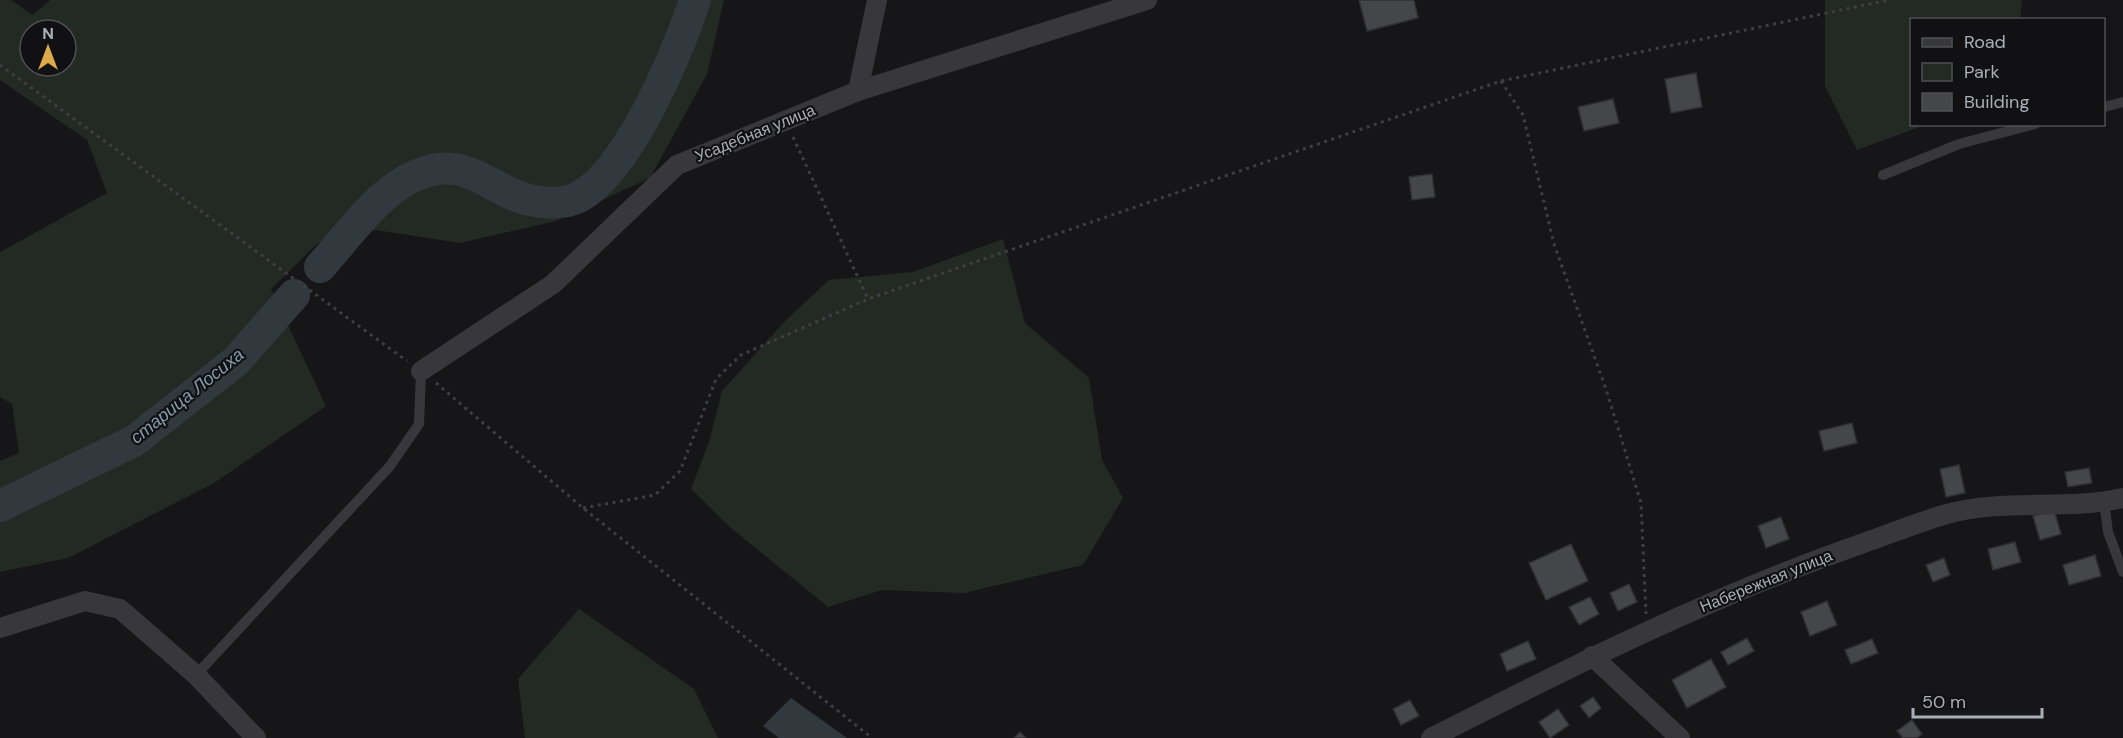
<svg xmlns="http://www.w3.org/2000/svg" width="2123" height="738" viewBox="0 0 2123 738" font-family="'DM Sans',sans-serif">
<rect width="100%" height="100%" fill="#161618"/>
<g fill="#232a23" fill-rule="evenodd">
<path d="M0 0H11L33 15 50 0H724L707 74 650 178 556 221 460 243 376 230 317 244 271 289 326 406 214 483 68 558 0 572V461L19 453 12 404 0 397V252L107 193 87 140 0 80ZM30 30H66V66H30Z"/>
<polygon points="1825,0 2022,0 2020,19 1912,20 1912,124 1925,125 1857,150 1825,86"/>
<polygon points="1003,239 1025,323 1089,378 1102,460 1123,498 1083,565 964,593 882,590 828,607 731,528 691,489 709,442 722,391 785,321 829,280 913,272"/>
<polygon points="579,609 694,689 718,738 525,738 518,679"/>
</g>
<polygon fill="#31393f" points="791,698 847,738 779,738 763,726"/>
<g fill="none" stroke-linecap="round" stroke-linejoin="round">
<g stroke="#31393f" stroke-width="32">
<path d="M320 267C351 233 384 181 432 170 471 162 491 189 525 199 542 203 563 205 579 197 629 170 677 54 695 0"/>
<polyline points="0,506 134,441 236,361 294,295"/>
</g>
</g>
<g fill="#45464a" stroke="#303033" stroke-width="1.5">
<polygon points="1359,0 1414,0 1418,18 1367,31"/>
<polygon points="1696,73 1702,107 1671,113 1665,79"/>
<polygon points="1613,99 1619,123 1584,131 1578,107"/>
<polygon points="1432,174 1435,197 1412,200 1409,177"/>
<polygon points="1852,423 1857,443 1824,451 1819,431"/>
<polygon points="1959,465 1965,493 1946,497 1940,469"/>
<polygon points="2089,468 2092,483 2068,487 2065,472"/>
<polygon points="2054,510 2061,534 2040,540 2033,516"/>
<polygon points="1781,517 1789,539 1766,548 1758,526"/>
<polygon points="2015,542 2021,562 1993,570 1988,549"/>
<polygon points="1571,544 1588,581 1546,600 1529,563"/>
<polygon points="2095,555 2101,576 2069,585 2063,565"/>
<polygon points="1944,558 1950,575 1933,582 1926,565"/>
<polygon points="1629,584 1637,602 1618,611 1610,593"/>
<polygon points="1590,597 1599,614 1579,625 1569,607"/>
<polygon points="1827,601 1837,625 1810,636 1801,612"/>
<polygon points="1747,638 1754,651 1728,665 1721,652"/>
<polygon points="1872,639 1878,653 1851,664 1845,650"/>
<polygon points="1528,641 1536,659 1507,671 1500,654"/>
<polygon points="1711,659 1726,687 1687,708 1672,680"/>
<polygon points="1593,697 1601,708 1589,718 1580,706"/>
<polygon points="1410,700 1419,716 1401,725 1393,709"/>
<polygon points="1558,709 1569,725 1550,738 1539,722"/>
<polygon points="1912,720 1922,734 1917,738 1903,738 1897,731"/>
<polygon points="1020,732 1026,738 1014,738"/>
</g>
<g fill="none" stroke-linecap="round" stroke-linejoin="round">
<g stroke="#3e3f43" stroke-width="3" stroke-dasharray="3 4.5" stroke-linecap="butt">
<polyline points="0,65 407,361"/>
<polyline points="1501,81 1523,115 1554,244 1606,389 1641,503 1646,614"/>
<polyline points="793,137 868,299"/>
<polyline points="436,383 583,508 872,738"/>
<polyline points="583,508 655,495 680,471 716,379 741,355 868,299 1501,81 1889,0"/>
</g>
<g stroke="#38383c" stroke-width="10">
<polyline points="2104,107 2123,102"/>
<polyline points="1883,175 1959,144 2035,124"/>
<polyline points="2104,502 2108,532 2123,572"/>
<polyline points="196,675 390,466 419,424 421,371"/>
</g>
<g stroke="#38383c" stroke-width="20">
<polyline points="858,91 877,0"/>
<polyline points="421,371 553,284 677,165 858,91 1147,0"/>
<polyline points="0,628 85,601 120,609 196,675 256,738"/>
<polyline points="1592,656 1680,738"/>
<path d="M1431 738C1572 666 1712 596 1861 544 1890 534 1918 522 1947 514 2005 498 2065 511 2123 498"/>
</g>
</g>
<g text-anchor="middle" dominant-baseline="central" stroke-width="4.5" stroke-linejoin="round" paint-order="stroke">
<g font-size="16" fill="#aaaeb6" stroke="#111113">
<text transform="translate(755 133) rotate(-22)">Усадебная улица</text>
<text transform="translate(1766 581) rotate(-22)">Набережная улица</text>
</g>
<g font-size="18" font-style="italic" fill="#859bad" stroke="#111113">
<text transform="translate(187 396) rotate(-39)">старица Лосиха</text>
</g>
</g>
<rect x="1910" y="18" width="195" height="108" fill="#111113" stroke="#4e5054" stroke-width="1.5"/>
<rect x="1922" y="38" width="30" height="9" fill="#38383c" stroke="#4e5054" stroke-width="1.5"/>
<text x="1964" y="48" font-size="18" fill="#aaaeb6">Road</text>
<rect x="1922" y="63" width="30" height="18" fill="#232a23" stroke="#4e5054" stroke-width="1.5"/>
<text x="1964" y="78" font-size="18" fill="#aaaeb6">Park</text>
<rect x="1922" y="93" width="30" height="18" fill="#45464a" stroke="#4e5054" stroke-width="1.5"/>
<text x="1964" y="108" font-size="18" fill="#aaaeb6">Building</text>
<g transform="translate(48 48)"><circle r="28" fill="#111113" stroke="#4e5054" stroke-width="1.5"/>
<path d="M0-4.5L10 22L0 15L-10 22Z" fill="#dba84a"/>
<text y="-9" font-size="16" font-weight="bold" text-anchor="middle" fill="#aaaeb6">N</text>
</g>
<path d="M1913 708v9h129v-9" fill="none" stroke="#aaaeb6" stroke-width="3"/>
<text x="1922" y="708" font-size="18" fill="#aaaeb6" stroke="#111113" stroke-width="4.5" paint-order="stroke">50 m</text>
</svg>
